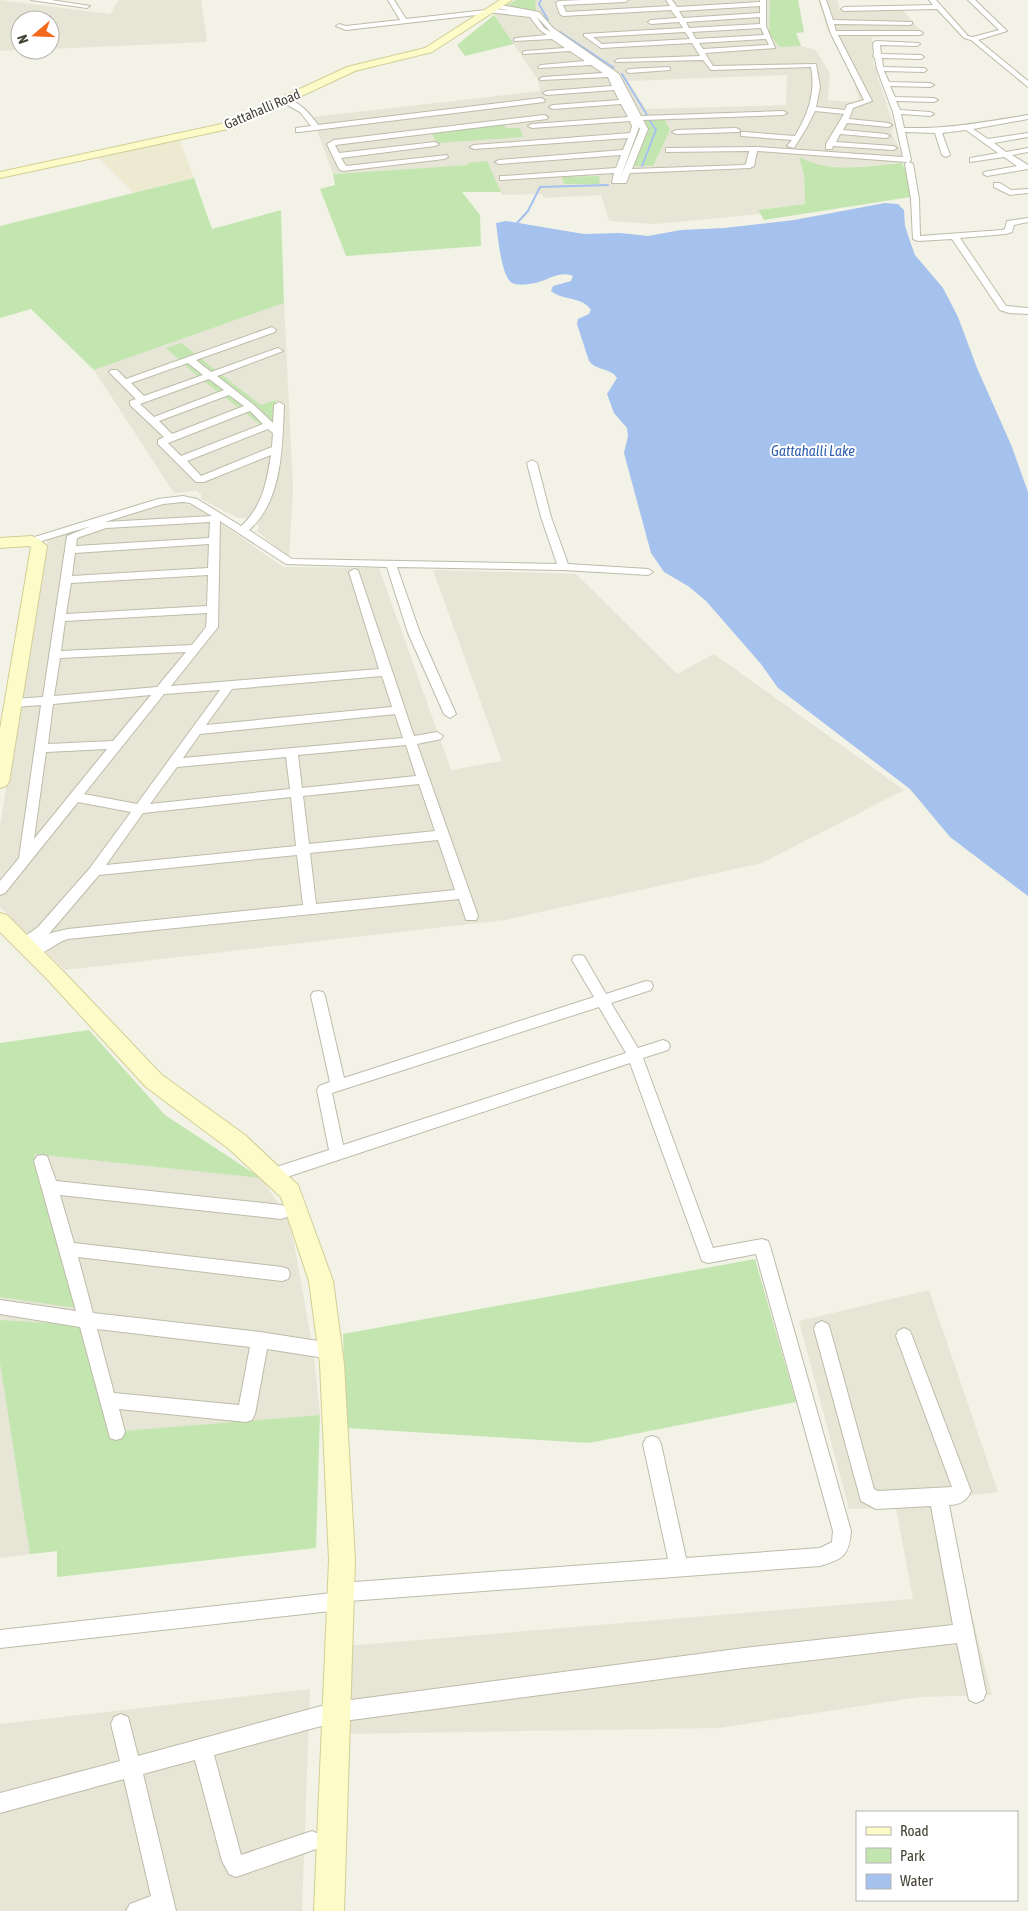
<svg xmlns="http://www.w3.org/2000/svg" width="1028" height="1911" viewBox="0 0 1028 1911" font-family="'Asap Condensed',sans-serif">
<rect width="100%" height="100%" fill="#f3f2e7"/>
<g fill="#e7e5d5" fill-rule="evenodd">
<polygon points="0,0 110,14 119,0 201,0 207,42 50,49 50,20 20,20 20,50 0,51"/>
<path d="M538 0H798L804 32 796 33 801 46 816 50 830 74 828 100 854 102 859 101 855 86 832 33 828 32 818 0H837L840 10H903L925 36 872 37 873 64 878 70 876 71 894 127 891 132 901 152 902 163 845 168 812 164 800 158 804 175 805 204 759 210 760 214 656 224 609 221 601 195 544 198 542 194 502 195 487 162 469 165 333 174 312 117 540 91 538 80 494 15 507 5 518 10 535 11V2ZM787 75 786 105 646 109 628 81Z"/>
<polygon points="284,303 293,488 289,558 257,531 259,526 254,522 245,518 238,518 201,499 201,494 196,491 174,493 94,370"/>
<polygon points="181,502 200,508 283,567 379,568 451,770 502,761 433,570 576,574 677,674 714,654 904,790 762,863 505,920 65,970 0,907 0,825 48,539 165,503"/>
<polygon points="0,1150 261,1178 290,1221 313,1349 320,1415 64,1436 57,1551 0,1558"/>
<polygon points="929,1290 998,1492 943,1499 992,1695 919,1697 719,1728 343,1734 346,1646 913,1599 896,1508 849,1509 799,1321"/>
<polygon points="310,1689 302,1911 0,1911 0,1724"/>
</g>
<polygon fill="#ecead1" points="179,138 194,178 133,193 97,156"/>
<g fill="#c3e6b1">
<polygon points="516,0 538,0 535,2 536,11 518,10 507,5"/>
<polygon points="770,0 798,0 804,32 796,33 801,46 780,47 769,34"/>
<polygon points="494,15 514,44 465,56 457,45"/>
<polygon points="664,118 670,130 653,166 632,166 648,128 642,119"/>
<polygon points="503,124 506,128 520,128 523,137 437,143 431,132"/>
<path d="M799 157C831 174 867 166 902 163L917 196 764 220 758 210 805 204 804 175Z"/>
<polygon points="487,161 501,192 462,192 480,215 481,246 346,256 320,189 335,185 333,174 468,165 467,163"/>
<polygon points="599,176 600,184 564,184 562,177"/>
<polygon points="194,178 212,229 281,210 284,303 94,370 31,309 0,318 0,226"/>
<polygon points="181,343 261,405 276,400 276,422 262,426 196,375 166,348"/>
<polygon points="89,1030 165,1115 261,1178 34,1154 77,1308 0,1297 0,1043"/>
<polygon points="755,1259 796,1402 589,1443 346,1428 343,1334"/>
<polygon points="0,1320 82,1325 109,1432 320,1415 316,1548 57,1577 57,1551 30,1554 0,1363"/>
</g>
<path fill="#a5c1ee" d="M885 203 898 204 904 210 905 226 911 244 915 255 943 288 958 317 977 368 1012 447 1028 492V896L950 837 910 789 778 688 761 664 706 601 688 586 664 572 651 553 624 453 628 436 627 428 614 413 607 394 617 378C611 368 597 371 589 361L577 324 578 319 589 314 591 310C582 296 563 301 551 291L553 286 571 281 573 276C563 272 555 276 547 279 539 283 520 287 512 283 501 276 498 236 496 223L506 221 584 234 620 233 648 236 681 230 724 228 794 220Z"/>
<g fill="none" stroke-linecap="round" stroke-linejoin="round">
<g stroke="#a5c1ee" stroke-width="2">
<polyline points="541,0 539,4 548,20"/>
<polyline points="560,32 614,68"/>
<polyline points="622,74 647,115"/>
<polyline points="642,166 656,130 650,121"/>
<polyline points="520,225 517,223 528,211 540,187 608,185"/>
</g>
<g stroke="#bebbaa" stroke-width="2">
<g id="street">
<polygon points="31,0 51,0 90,6 87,8"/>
<path d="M388 0H394L406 19 486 10 489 8 511 11 493 7 492 6 495 4 539 12 553 28 619 74 641 116 783 111 787 113 783 115 643 120 648 129 632 169 744 165 746 164 749 151 666 152V148H669L757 147 903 157 893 112 877 69 875 58 873 56 874 54 873 43 876 41 919 43 920 44 917 46 880 45 881 54 921 55 924 57 921 59 882 58 883 67 924 68 927 70 924 72 884 71 889 82 930 83 934 85 930 87 890 86 895 97 934 98 938 100 934 102 896 101 900 110 930 112 934 114 930 116 901 114 904 128C948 129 985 122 1028 115V119L973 129 988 139 1028 133V137L994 143 1006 152 1028 148V152L1012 155 1028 165V169L987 176 983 174 984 172 1017 166 1004 157 970 162V158L998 153 966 130 942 133 950 155 946 157 942 155 935 133 905 132 911 160 909 162 913 164 919 199 920 236 1002 230 1005 229 1007 221 1028 218V222L1014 225 1012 232 1006 234 960 238 1006 306 1028 308V314L1009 313 1000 310 952 239 918 241 913 239 911 199 905 164 907 162 757 151 754 166 750 168 630 173 626 183H612L614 173 500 180V176H503L616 168 621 155 499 164 495 162 499 160 623 150 628 138 474 149 470 147 474 145 630 133 632 126 630 121 532 128 528 126 532 124 628 117 621 104 553 109 549 107 553 105 619 100 614 90 547 95 543 93 547 91 612 86 608 77 541 80 539 79 543 77 603 73 591 65 539 68 538 67 541 65 585 61 570 51 523 54V52L525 51 565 48 552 39 514 41V39L516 38 547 35 540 30 530 17 488 12 485 14 346 30 336 26 339 24 346 26 400 20ZM536 16 551 32 544 28ZM639 127 640 129 620 179Z"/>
<path d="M582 0H628L625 2 563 5 566 12 670 6 666 0H672L677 7 760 2V0H766V26L775 48 705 53 713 66 816 64 820 87 816 107 845 110 847 105 864 100 831 34 820 0H826L833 20 912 22V24L910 25 834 24 836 31H920L923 33 920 35H838L872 101 853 108 849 119 888 123 892 125 888 127 847 123 843 130 886 134 890 136 886 138 840 134 836 142 893 146 897 148 893 150 833 146 832 149H826V144L844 114 815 111 807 127 794 148 787 146 792 140 741 136V132H744L795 136C808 114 816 93 811 67L711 70 703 60 616 62 615 61 618 59 700 56 692 43 601 48 584 36V34L683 28 679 22 651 24 648 22 651 20 677 18 671 10 563 16 560 14 556 3 559 1ZM760 6V13L683 18 679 11ZM760 17V24L689 28 686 22ZM761 28 764 35 696 39 692 32ZM685 32 690 39 602 44 593 37ZM766 39 769 45 703 49 699 43Z"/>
<polygon points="929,0 936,0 968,36 973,37 999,30 968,0 975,0 1007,31 978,40 1028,81 1028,87 971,40 964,38 937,9 844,11 841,9 844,7 933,5"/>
<polygon points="668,67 670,68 670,70 629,73 626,71 629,69"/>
<path d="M541 98 545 100 544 102 299 132H296V128L311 126 300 112 280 101C293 93 312 116 318 125Z"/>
<polygon points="544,115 548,117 547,119 335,145 339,153 435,142 439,144 435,146 341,158 346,166 447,155 448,157 444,159 343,171 339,169 327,144 334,140"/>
<polygon points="736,128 740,130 739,132 676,134 672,132 676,130"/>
<polygon points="994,183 1000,183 1011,190 1028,189 1028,193 1010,195 994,187"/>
<path d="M272 327 276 330 275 332 196 360 211 372 275 349 278 348 283 351 217 376 254 405 273 423 274 405 279 402 284 405C282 447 283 500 249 530L292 559 557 564 541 517 527 463 532 460 537 463 551 517 568 564 648 569 653 572 648 575 564 570 397 567 420 633 456 714 450 718 444 714 408 633 387 567 286 564 220 521 218 627 171 686 379 669 349 572 354 569 358 570 414 736 437 732 443 736 441 739 417 744 478 916 476 920H466L459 899 68 939C55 942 41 959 28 955L26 951 28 948H20L18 944 20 940 38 927 90 868 131 812 78 802 5 893 0 895V881L19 858 41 705 14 707 8 703 14 699 43 697 67 536 91 526 32 544 27 541 28 539 158 499 183 496 197 499 241 526C262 508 267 481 271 455L204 482H196L158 444V440L164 437 130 405V401L136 399 109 372 111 370H117L126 379ZM188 363 203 375 144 396 131 383ZM209 379 224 390 154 417 140 404ZM229 395 244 406 172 434 159 421ZM250 411 263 424 181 456 168 443ZM268 429 273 433 272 447 201 476 187 461ZM183 502 190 503 212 516 105 522 163 504ZM210 522 209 538 76 546 77 538 106 528ZM209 544 208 568 72 576 75 553ZM208 575 207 606 66 614 71 583ZM207 613 206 627 192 645 61 651 65 621ZM186 652 157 687 54 696 60 658ZM382 676 392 707 206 725 232 689ZM220 690 137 804 84 794 164 694ZM151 695 113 741 48 744 53 704ZM395 714 403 738 183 758 200 734ZM406 745 416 776 302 788 298 755ZM107 749 34 839 46 752ZM286 757 290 789 150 804 177 767ZM419 784 435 831 309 844 303 796ZM291 797 296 846 106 865 143 813ZM438 840 455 890 316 904 310 853ZM297 855 303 905 68 929 51 933 40 940 48 935 99 875Z"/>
<path d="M579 955 584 956 606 994 646 981 651 982 653 986 651 990 611 1003 638 1048 663 1040 668 1042 670 1046 668 1050 643 1058 713 1248 762 1239 768 1241 770 1246 851 1531C849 1556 843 1559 820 1566L349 1601 347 1608 340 1610 0 1648V1630L332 1593 334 1585 341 1583 668 1559 643 1444 646 1438 652 1436 658 1438 661 1444 686 1558 820 1548 832 1542 833 1531 756 1254 708 1263 702 1261 630 1063 272 1182 267 1180 264 1175 267 1170 329 1150 317 1090 319 1086 330 1082 311 996 313 992 318 991 323 992 325 996 344 1078 594 997 572 960 574 956ZM599 1007 626 1053 343 1145 332 1093Z"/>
<path d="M42 1155 47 1156 56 1181 281 1205 287 1207 289 1212 287 1217 281 1219 60 1195 74 1243 282 1267 288 1269 290 1274 288 1279 282 1281 78 1257 93 1313 260 1332 331 1343 337 1346 339 1351 337 1356 331 1359 267 1349 255 1414 252 1420 246 1422 119 1409 125 1432 122 1438 116 1440 110 1438 80 1327 0 1314V1300L76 1311 34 1161 37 1156ZM97 1329 250 1347 239 1405 114 1393Z"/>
<path d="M822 1321 828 1324 830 1329 874 1489 878 1491 952 1487 896 1336 898 1331 904 1328 910 1331 912 1336 971 1491C967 1501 959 1505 949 1505L986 1693 983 1700 976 1703 969 1700 957 1643 744 1668 336 1722 214 1755 241 1855 312 1831 319 1834 322 1841 319 1848 236 1877 229 1874 222 1861 195 1760 143 1774 176 1911H126L130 1904 151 1896 124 1779 0 1813V1793L120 1761 111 1724 114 1717 121 1714 128 1717 138 1756 336 1702 744 1648 953 1625 931 1506 876 1509 861 1501 814 1329 816 1324Z"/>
</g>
</g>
<g stroke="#d2ce98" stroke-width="2">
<g id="secondary">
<polygon points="500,0 512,0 432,52 355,71 233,128 0,178 0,172 226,123 347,67 425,48"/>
<polygon points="32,536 37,538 47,546 9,782 6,786 0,788 0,729 31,547 29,546 0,548 0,538"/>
<polygon points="0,913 7,915 62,970 162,1075 245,1135 298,1185 333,1281 344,1364 355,1560 344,1911 314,1911 329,1560 320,1364 309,1281 281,1197 229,1149 146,1087 48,980 0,932"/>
</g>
</g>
<use href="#street" fill="#fff" fill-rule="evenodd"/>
<use href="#secondary" fill="#fdfbc7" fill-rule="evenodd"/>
</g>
<g text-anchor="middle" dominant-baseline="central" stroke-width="4" stroke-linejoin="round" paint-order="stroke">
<g font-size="14" fill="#464336" stroke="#fff">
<text transform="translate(262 109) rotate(-23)">Gattahalli Road</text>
</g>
<g font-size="15" font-style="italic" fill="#3361ae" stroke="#fff">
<text x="813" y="450">Gattahalli Lake</text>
</g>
</g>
<rect x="856" y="1811" width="162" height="90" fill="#ffffff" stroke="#b5b4af"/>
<rect x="866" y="1827" width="25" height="8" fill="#fdfbc7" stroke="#b5b4af"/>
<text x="900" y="1836" font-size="15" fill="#464336">Road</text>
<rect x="866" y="1848" width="25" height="15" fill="#c3e6b1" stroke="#b5b4af"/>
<text x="900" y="1861" font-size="15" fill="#464336">Park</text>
<rect x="866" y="1874" width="25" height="15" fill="#a5c1ee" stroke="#b5b4af"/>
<text x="900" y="1886" font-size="15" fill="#464336">Water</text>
<g transform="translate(35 35) rotate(251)"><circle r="24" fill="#ffffff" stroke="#b5b4af"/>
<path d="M0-4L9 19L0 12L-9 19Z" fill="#f3691e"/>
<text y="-8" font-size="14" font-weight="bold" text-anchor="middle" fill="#464336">N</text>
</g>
</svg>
